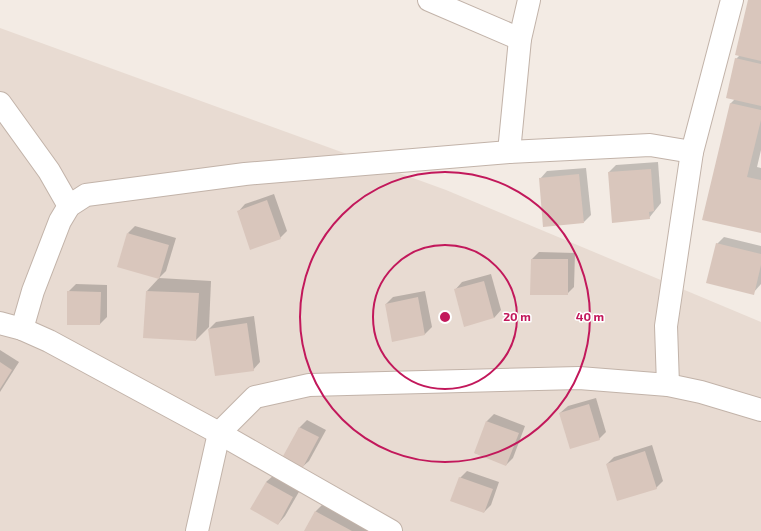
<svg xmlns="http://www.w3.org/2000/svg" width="761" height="531" viewBox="0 0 761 531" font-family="'Exo 2',sans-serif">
<rect width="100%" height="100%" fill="#f3ebe4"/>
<polygon fill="#e8dbd2" points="0,28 446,190 761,322 761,531 0,531"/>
<g fill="#0003">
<polygon points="749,0 761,0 761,150 757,167 761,168 761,232 704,219 731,103 735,99 736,59 740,55"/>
<polygon points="658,162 661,203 649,218 609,172 616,165"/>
<polygon points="586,168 591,215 584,222 540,179 547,171"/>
<polygon points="274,194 287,231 280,238 238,212 245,204"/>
<polygon points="135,226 176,238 166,271 159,278 128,233"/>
<polygon points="724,237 761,246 761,284 753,293 717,244"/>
<polygon points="539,252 575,253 574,287 567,294 532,259"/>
<polygon points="491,274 501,310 494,318 455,290 462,282"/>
<polygon points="159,278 211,281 209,327 196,340 144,337 147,291"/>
<polygon points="76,284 107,285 107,317 100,324 68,292"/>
<polygon points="425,291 432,327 424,335 386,304 393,297"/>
<polygon points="254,316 260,362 253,370 209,329 216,322"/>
<polygon points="0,350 19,362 0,392"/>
<polygon points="596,398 606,432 599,439 560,413 568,406"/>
<polygon points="494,414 525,426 513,458 506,465 475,453 487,421"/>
<polygon points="307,420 326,430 309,461 301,468 283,458 300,427"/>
<polygon points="652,445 663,481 656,488 607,464 614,457"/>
<polygon points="467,471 499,482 491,505 484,512 460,478"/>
<polygon points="274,475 300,490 285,516 278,524 266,482"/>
<polygon points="323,504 370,531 305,531 316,511"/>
</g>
<g fill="#d9c6bc">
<polygon points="748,0 761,0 761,61 735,55"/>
<polygon points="735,58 761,64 761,106 726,98"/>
<polygon points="730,103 761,110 761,120 747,177 761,180 761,233 702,220"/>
<polygon points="651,169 654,211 649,212 650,219 612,223 608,172"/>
<polygon points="579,174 584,223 543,227 539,178"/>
<polygon points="267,200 281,239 250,250 237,211"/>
<polygon points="127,233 169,245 159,279 117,267"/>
<polygon points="716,243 761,254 761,265 754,295 706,283"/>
<polygon points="531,259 568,259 568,295 530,295"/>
<polygon points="484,281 494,318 464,327 454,289"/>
<polygon points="67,291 101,292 100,325 67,325"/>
<polygon points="146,291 199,293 196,341 143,338"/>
<polygon points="418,297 425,335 392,342 385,304"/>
<polygon points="247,323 254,371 215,376 208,329"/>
<polygon points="0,362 12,370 0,389"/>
<polygon points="589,404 600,440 570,449 559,413"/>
<polygon points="486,421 519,433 506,466 474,453"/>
<polygon points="299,427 319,437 302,469 282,458"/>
<polygon points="645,451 657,489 617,501 606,464"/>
<polygon points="459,477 493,489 484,513 450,501"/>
<polygon points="266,482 293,497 278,525 250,509"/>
<polygon points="315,511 352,531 304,531"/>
</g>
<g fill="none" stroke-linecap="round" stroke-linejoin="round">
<g stroke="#c2b3a9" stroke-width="24">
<g id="minor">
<polyline points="429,0 520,39"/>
<polyline points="0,103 49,171 69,206"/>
<polyline points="509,152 520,39 529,0"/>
<polyline points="0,323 22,329 49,341 219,433 391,531"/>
<polyline points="22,329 33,291 60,221 69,206 86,195 245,174 509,152 650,145 692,152"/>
<polyline points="668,385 666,326 692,152 732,0"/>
<polyline points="197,531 219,433 255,397 309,385 579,378 668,385 701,392 761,410"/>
</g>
</g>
<use href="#minor" stroke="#fff" stroke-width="22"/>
</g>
<g fill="none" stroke="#c2185b" stroke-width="2">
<circle cx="445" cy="317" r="72"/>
<circle cx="445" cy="317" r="145"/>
</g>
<circle cx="445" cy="317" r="6" fill="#c2185b" stroke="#fff" stroke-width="2"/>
<g font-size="12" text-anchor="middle" font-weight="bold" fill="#c2185b" stroke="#fff" stroke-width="3" stroke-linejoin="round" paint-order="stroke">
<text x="517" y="321">20 m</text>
<text x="590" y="321">40 m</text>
</g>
</svg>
